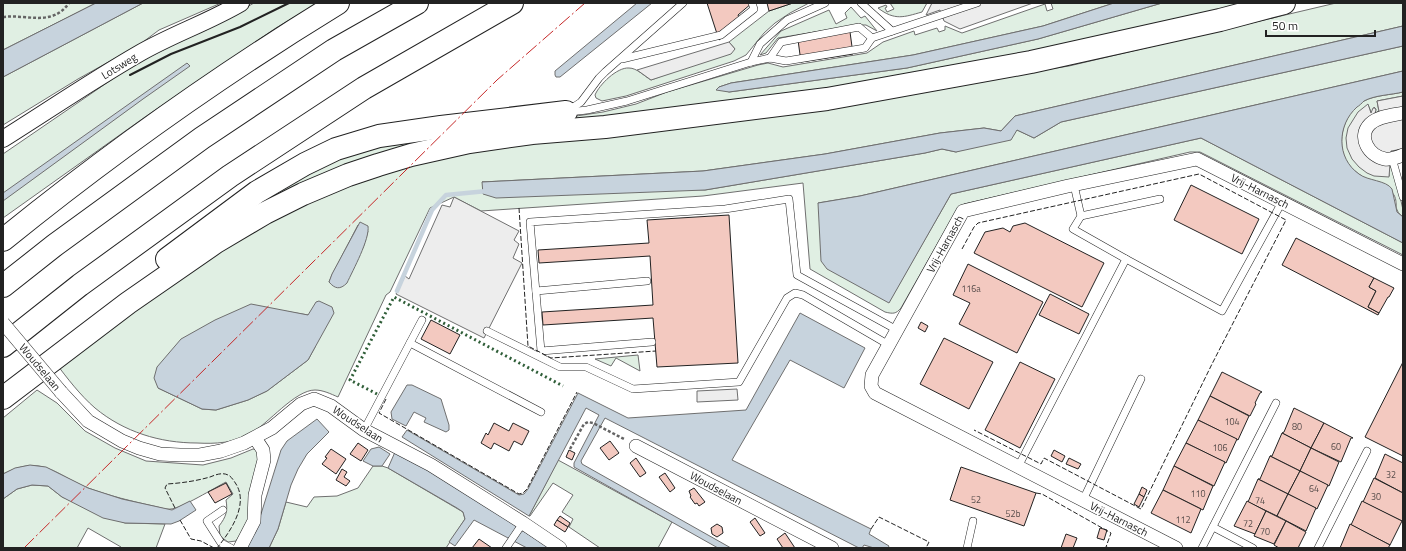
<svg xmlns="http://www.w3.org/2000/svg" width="1406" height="551" viewBox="0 0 1406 551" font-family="'Titillium Web',sans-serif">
<rect width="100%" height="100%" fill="#fff"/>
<g fill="#e0efe3" stroke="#6f6f6f" fill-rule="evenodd">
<polygon points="3,3 96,3 3,50"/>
<polygon points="143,3 221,3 159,30 139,45 78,79 3,125 3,77"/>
<polygon points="254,3 318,3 276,28 145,117 3,218 3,154 146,56 220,22"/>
<path d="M793 3H809L790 13 775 23 764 33 746 55 734 61 626 96 602 101 596 98 595 95C599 85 617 67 629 68 637 68 644 76 651 80L735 49 729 42 769 11Z"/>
<path d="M890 3H927L922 12C904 17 895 21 878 8L886 5 887 7 885 8 887 12 894 9Z"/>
<polygon points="1051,3 1114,3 1043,26 913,55 731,83 719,87 729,92 907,68 1038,39 1162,3 1261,3 908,79 488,134 231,223 285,184 349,150 603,112 636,104 667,92 758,65 768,63 783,67 867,53 883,42 914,31 915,35 937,28 939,32 945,30 945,26 962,33 1045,4 1047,11 1053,9"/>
<path d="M1336 3H1403V26L1015 116 1001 131 984 128 940 133 825 154 703 171 482 182 705 190 925 153 942 149 956 152 1017 130 1034 138 1061 122 1403 46V71L860 196 818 203 889 302 951 194 1201 138 1403 243V255L1210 157 1200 152H1190L964 204 955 213 901 308C896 314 893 314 885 312L810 269 803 183 703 196 481 211 454 197 430 208 390 292 386 295 338 397C331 394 323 390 315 390 295 390 268 424 250 434 233 443 216 444 197 443 160 443 124 432 95 408 80 395 67 378 55 362L155 287 353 175 443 152 882 95 1069 66ZM358 225 368 231 363 248 329 282 332 275ZM284 311 308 315 315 347 308 360 267 391 248 400 216 410 202 409 158 388Z"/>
<polygon points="851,7 861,18 865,16 877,31 866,25 857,25 778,38 766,53 760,55 781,31 829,10 836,24 847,18 845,13"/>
<path d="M1403 92V96L1377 101 1379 112 1375 113 1376 109 1374 107 1373 116 1368 105 1389 176V166L1394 169 1403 210V217C1392 208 1399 205 1394 195 1392 192 1387 187 1383 184 1380 181 1374 182 1369 180 1362 177 1354 171 1349 165 1334 146 1343 112 1364 101 1375 95 1391 95 1403 92Z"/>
<polygon points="638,355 640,371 616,358 611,366 595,359"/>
<path d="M37 390 57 403 85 431 115 448 146 461 203 465 231 458 253 449 258 450 262 456 252 517 236 541 228 542 220 536 219 526C226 517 228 511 226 500L233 494 226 482C216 487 180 509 171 509 166 510 159 507 153 506 131 501 110 496 88 488 54 474 42 454 3 474V418Z"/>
<polygon points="558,460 672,522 658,548 600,548 569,527 573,519 562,512 573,495 553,483 530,516 529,516"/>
<polygon points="373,466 382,466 388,468 463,512 465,519 446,548 269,548 278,529 286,502 307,507 314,497 337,496 358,488"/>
<polygon points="32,485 48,486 62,497 125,523 165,524 156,548 121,548 121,547 88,528 77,548 3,548 3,499 17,489"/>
</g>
<g fill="#ededed" stroke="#6f6f6f">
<polygon points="932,3 1033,3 960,29 944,21 940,10 926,15"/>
<polygon points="729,42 735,49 731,54 651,80 637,70"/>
<polygon points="1403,96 1403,149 1391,151 1389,177 1374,176 1367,173 1359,167 1352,159 1347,148 1346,138 1348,128 1358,112 1368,104 1371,113 1373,108 1375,108 1376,110 1375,113 1379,111 1377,101"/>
<polygon points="454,197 519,231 514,240 519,244 513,258 522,263 484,338 396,294 405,276 409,279 442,205 450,207"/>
<polygon points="737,389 738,400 697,402 697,391"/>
</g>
<g fill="#c7d3dd" stroke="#6f6f6f">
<polygon points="96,3 143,3 3,77 3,50"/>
<polygon points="637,3 652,3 560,77 556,77 555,75 555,71"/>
<polygon points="1114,3 1162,3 1038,39 907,68 729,92 716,90 719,87 731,83 913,55 1043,26"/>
<polygon points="1403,26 1403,46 1061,122 1034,138 1017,130 1011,140 956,152 942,149 925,153 705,190 496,198 483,194 482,182 703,171 825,154 940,133 984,128 1001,131 1015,116"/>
<polygon points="187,63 190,66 143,99 3,201 3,193"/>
<path d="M1403 71V92C1391 95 1375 95 1364 101 1362 103 1359 106 1357 107 1337 125 1336 158 1359 174 1368 181 1386 180 1392 189L1397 212 1403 217V243L1201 138 951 194 889 303 827 269 821 261 818 203 860 196Z"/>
<path d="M360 222 368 226C370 239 353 270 347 283 340 290 335 289 329 282L332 274Z"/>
<polygon points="319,301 332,307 334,313 308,360 267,391 248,400 216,410 202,409 158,388 154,378 157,367 181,339 215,320 251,304 308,315 316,302"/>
<polygon points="800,313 865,348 844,388 790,360 732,460 871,529 869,534 889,546 888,548 874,548 864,545 862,548 859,548 605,418 581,461 582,464 731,548 718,548 574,467 574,463 599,415 586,408 529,516 402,437 407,430 519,495 524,494 528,489 578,393 628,418 746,410"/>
<polygon points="407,385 412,385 441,399 449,425 449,430 446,432 424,422 426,418 414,412 406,426 392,419 391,412"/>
<polygon points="317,419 329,432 307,454 298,469 291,485 278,529 269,548 246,548 261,514 281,450 287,441"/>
<polygon points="379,447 390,454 382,466 373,466 363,461 371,449"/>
<polygon points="395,452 434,473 509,520 517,527 520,532 523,531 550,548 527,548 474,520 455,546 449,542 465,519 463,512 457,508 388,468"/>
<polygon points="30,465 46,467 88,488 122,499 172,510 190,501 196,510 179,521 171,524 125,523 103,518 62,497 48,486 32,485 17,489 3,499 3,474 15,468"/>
</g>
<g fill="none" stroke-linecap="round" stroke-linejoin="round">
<polyline stroke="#c7d3dd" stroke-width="4.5" points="397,291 432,210 446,195 487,191"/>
</g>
<g fill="#f3c9c0" stroke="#222">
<polygon points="707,3 752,3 738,15 741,23 719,40"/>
<polygon points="767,3 793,3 769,11"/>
<polygon points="850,32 853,54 801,62 798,40"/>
<polygon points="1191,185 1259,219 1242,254 1174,220"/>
<polygon points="729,215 738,363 657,367 653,318 543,325 542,312 653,305 650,256 539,263 538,250 649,243 647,220"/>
<polygon points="1025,223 1104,263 1082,307 974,253 985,232 1003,228 1010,232 1013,226"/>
<polygon points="1296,238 1374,278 1369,287 1376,291 1368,307 1379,313 1378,315 1282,265"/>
<polygon points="968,264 1043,302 1017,353 959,324 970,303 953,295"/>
<polygon points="1374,278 1394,288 1389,297 1388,297 1379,313 1368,307 1376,291 1369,287"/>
<polygon points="1050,294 1089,314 1079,334 1039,315"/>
<polygon points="431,320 460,335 450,354 421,339"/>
<polygon points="921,322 928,326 925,332 918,328"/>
<polygon points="944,338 993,362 969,409 920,384"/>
<polygon points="1020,362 1055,379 1020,448 985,430"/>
<polygon points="1403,362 1403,456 1365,437"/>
<polygon points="1222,372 1262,392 1260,393 1255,403 1256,404 1250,416 1210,396"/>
<polygon points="1210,396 1249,416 1238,440 1198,420"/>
<polygon points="1294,408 1324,423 1311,448 1282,433 1284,432"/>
<polygon points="1198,420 1237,439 1226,463 1186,443"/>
<polygon points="494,423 509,431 513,423 529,431 522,445 514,441 509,451 494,443 491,449 481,443 486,433 488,435"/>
<polygon points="1324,423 1353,438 1351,438 1341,462 1311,448"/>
<polygon points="1282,433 1311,448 1300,471 1270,456 1272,456"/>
<polygon points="610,441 619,453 609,460 600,448"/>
<polygon points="358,443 368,450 361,461 350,454"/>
<polygon points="1186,443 1225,462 1214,486 1174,466"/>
<polygon points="1311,448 1339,462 1329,486 1300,471"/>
<polygon points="331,449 346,459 336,474 322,464 327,458 325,457"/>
<polygon points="569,450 575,453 572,460 566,457"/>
<polygon points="1054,450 1065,456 1062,462 1051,456"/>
<polygon points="1385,454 1403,463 1403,493 1375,478"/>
<polygon points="1270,456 1300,471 1288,494 1258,479 1260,479"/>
<polygon points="636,458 646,473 640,477 630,463"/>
<polygon points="1069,458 1081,464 1078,469 1066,464"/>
<polygon points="1174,466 1213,486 1203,510 1163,490"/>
<polygon points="961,467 1036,493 1024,526 950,500"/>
<polygon points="342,469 347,472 344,477 350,481 346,486 336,480"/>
<polygon points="1300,471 1328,485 1317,509 1288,494"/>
<polygon points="665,473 675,488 670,492 659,477"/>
<polygon points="1374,478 1403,493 1403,519 1402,521 1363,502"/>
<polygon points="1258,479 1288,494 1277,516 1248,502"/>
<polygon points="226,483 232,494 215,503 208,492"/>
<polygon points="1142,487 1147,490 1144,497 1139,494"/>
<polygon points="694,488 705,502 699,506 697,503 695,504 690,497 691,496 689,491"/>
<polygon points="1163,490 1201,509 1191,533 1151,513"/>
<polygon points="1139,494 1144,497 1139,507 1134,504"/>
<polygon points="1288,494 1316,508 1306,531 1277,516"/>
<polygon points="1247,501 1266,511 1255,534 1234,526"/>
<polygon points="1362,501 1402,521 1390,545 1351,525"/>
<polygon points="1266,511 1286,521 1274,544 1254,536"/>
<polygon points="560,516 570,523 568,527 557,520"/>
<polygon points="755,518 765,533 760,536 750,522"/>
<polygon points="557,520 568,527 565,532 554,525"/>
<polygon points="1286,521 1306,532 1298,548 1279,548 1274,545"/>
<polygon points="717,524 722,527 723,533 717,537 712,534 711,528"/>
<polygon points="1350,524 1390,545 1388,548 1340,548"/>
<polygon points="1100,528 1107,530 1104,540 1097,538"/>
<polygon points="785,533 795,548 783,548 777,539"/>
<polygon points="1066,534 1077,538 1073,548 1061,548"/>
<polygon points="479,539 492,548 472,548"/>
</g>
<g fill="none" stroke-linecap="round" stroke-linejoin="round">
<g stroke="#222" stroke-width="8">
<g id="service">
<polyline points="861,3 892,31"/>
<polyline points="770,58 781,42 859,27 872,38"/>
<polyline points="622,59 721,35 754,9 752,3"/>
<polyline points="751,62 760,44 787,20 825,3"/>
<polyline points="569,110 581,102 599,78 605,72 683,3"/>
<polyline points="569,112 587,110 627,101 751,62 770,58 786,61 865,48 872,38 977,3"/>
<polyline points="1392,158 1403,197"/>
<polyline points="1074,185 1081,216 1160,199"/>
<polyline points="1126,259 1222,311 1282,202"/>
<polyline points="536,291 647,281"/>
<polyline points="487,331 560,367 586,367 633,389 739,382 787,298 795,293 803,295 889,345"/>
<polyline points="652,342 541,351 530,222 725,209 789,199 797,275 897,330"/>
<polyline points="410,343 541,412"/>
<polyline points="364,430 422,320"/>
<polyline points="1018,467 1126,259 1073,229 1081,216"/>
<polyline points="1083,500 1141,379"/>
<polyline points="223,510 207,521 221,543 231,548"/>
<polyline points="1213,527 1253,548"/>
<polyline points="506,548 523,523"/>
<polyline points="967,548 973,521"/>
<polyline points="1202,548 1276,403"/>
<polyline points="1318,548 1367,451"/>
</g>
</g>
<g stroke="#222" stroke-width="14">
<g id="minor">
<path d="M1403 113C1393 115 1378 116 1370 124 1357 137 1369 156 1385 159 1390 160 1398 157 1403 155"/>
<polyline points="61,392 88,421 122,441 139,448 160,454 180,455 200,455 221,451 244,443 272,428 301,404 314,399 331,406 364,430 431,465 523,523 560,548"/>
<polyline points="636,446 832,548"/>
<polyline points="240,548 254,521 255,495 264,460 263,450 255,438"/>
<polyline points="1176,548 875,393 871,386 872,375 963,211 1068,186 1197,159 1403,264"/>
</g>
</g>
<g stroke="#222" stroke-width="18">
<path id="tertiary" d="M3 139C49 110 93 80 140 53 173 34 209 22 241 3"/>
</g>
<g stroke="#222" stroke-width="24">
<g id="motorway">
<path d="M3 240C109 154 222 74 338 3"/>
<polyline points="167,259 257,192 305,164 336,149 379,136 441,127 566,112"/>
<polyline points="3,286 55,245 202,138 334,50 417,3"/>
<polyline points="3,346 80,285 230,176 364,88 512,3"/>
<polyline points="3,398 128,303 216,242 265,213 303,194 348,175 378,165 411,155 469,142 532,133 605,127 827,99 1031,62 1220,20 1284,3"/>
</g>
</g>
<g stroke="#646464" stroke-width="2.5" stroke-dasharray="3 2" stroke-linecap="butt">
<path d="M3 17C28 14 52 27 69 3"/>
<polyline points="570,449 584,424 588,422 593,423 624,439"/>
</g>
<use href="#service" stroke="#fff" stroke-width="7"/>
<use href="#minor" stroke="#fff" stroke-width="13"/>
<use href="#tertiary" stroke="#fff" stroke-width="16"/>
<use href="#motorway" stroke="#fff" stroke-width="22"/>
<g stroke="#222" stroke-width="14" stroke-linecap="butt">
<polyline id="minor-bridge" points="3,323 61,392"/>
</g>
<use href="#minor-bridge" stroke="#fff" stroke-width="13"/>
<polyline stroke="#2f5e38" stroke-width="3" stroke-dasharray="2 3" stroke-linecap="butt" points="377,394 350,380 394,297 563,386"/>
<g stroke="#222" stroke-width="1" stroke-dasharray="5 2" stroke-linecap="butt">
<polyline points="519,208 528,346 551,358 656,351"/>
<polyline points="962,249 974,227 978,223 1199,174 1286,220 1212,364 1141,509 1044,458 1041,464 974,430"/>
<polyline points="386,399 379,413 519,494 523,493 527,489 577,392"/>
<polyline points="1036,493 1042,494 1111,533 1106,547 1110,548"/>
<path d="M175 508 165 488 167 484C182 483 196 481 210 477 215 475 222 472 228 475 231 476 234 481 236 484 249 505 230 532 217 548"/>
<polyline points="180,520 191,539 201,541 214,548"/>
<polyline points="871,529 879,517 929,542 926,548"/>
</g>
<polyline stroke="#222" stroke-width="2" points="130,75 171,54 240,27 289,3"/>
<polyline stroke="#c62828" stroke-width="1" stroke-dasharray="14 3 2 3" stroke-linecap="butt" points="24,548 497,80 585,3"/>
</g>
<g text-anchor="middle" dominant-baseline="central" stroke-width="3" stroke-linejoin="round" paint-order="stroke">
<g font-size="9" fill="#564c4a">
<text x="971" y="288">116a</text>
<text x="1232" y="421">104</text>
<text x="1297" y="426">80</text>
<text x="1336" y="446">60</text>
<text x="1220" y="447">106</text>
<text x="1391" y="474">32</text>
<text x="1314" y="488">64</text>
<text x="1198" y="493">110</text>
<text x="1376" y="496">30</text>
<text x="976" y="499">52</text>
<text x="1260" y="500">74</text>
<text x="1013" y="513">52b</text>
<text x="1183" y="519">112</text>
<text x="1248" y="523">72</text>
<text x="1265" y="531">70</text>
</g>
<g font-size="11" fill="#222" stroke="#fff">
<text transform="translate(119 66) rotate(-32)">Lotsweg</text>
<text transform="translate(1260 191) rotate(27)">Vrij-Harnasch</text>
<text transform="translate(945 244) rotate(-61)">Vrij-Harnasch</text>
<text transform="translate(40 367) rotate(50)">Woudselaan</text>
<text transform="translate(358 424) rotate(33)">Woudselaan</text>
<text transform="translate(716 488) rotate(28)">Woudselaan</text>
<text transform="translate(1119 519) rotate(27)">Vrij-Harnasch</text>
</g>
</g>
<rect width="1406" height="551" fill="none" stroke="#222222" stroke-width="8"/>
<path d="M1266 30v6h109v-6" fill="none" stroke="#222222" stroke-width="2"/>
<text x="1272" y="30" font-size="12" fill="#222222" stroke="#ffffff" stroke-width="3" paint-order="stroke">50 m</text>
</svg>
